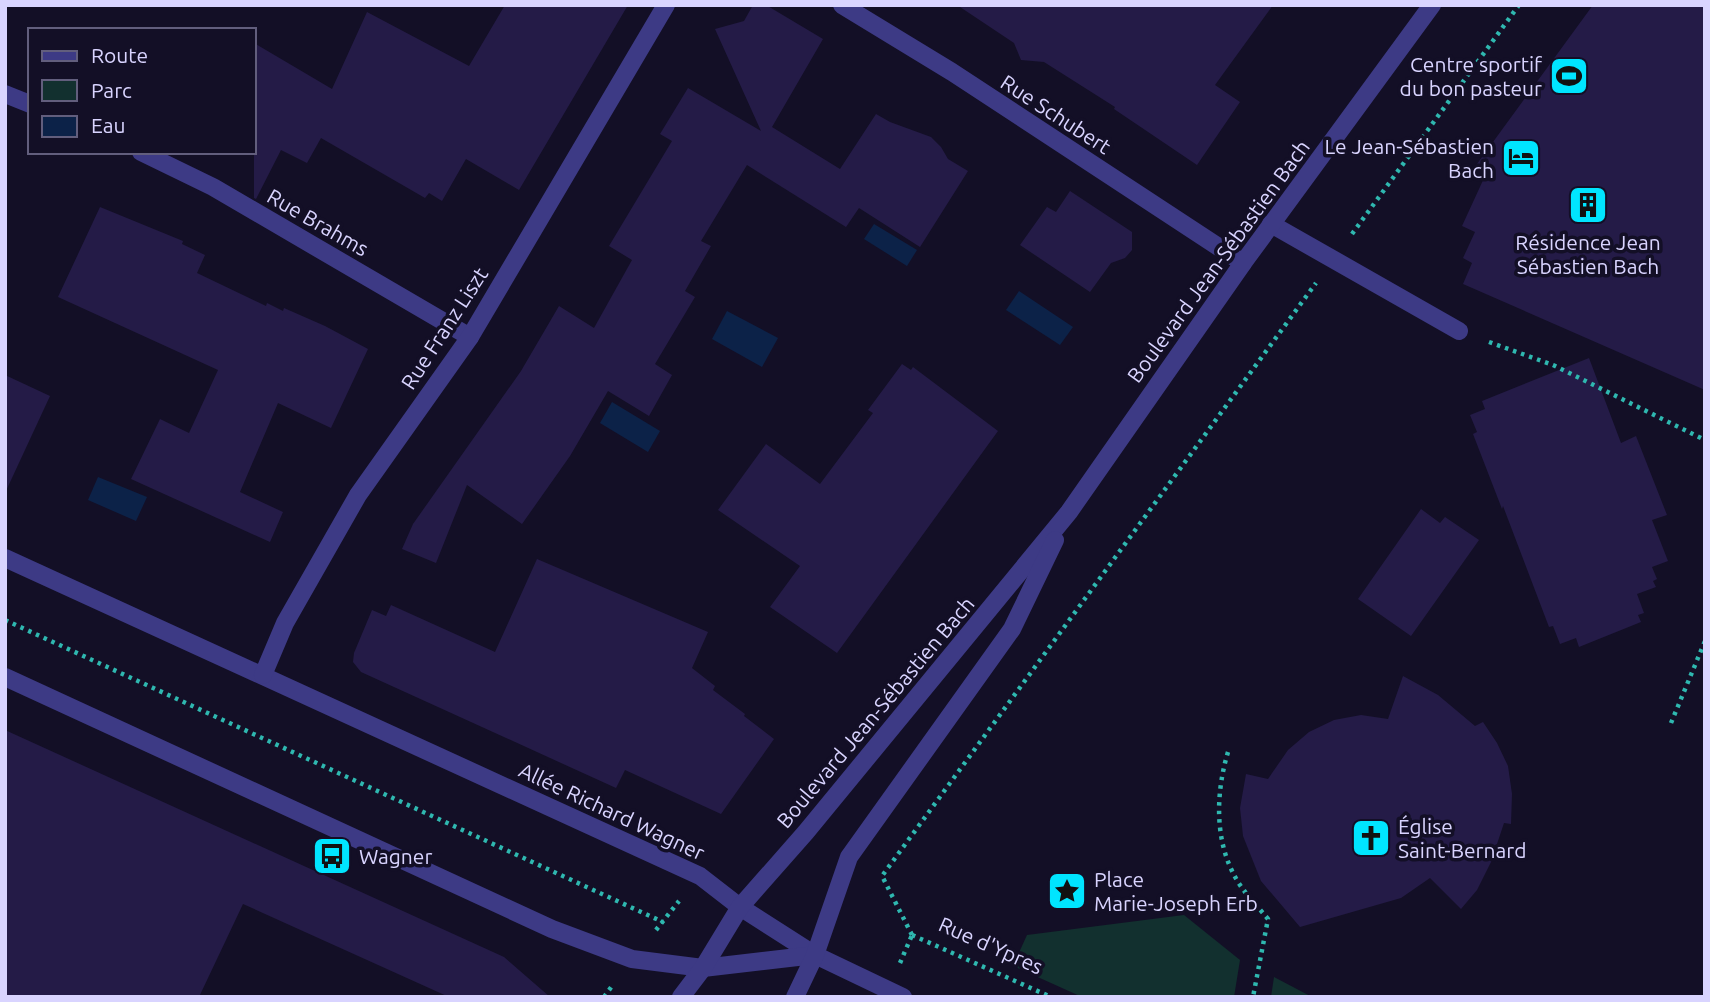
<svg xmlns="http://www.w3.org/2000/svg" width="1710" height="1002" viewBox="0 0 1710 1002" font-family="Ubuntu,sans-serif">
<rect width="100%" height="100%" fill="#130f26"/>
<g fill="#12302f">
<polygon points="1184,915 1240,960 1234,997 1082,997 1013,966 1027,935"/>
<polygon points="1274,977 1312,997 1271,997"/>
</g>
<g fill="#0c2248">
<polygon points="874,224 917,250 907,266 864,239"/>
<polygon points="1019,291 1073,327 1060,345 1006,310"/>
<polygon points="727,311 778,338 762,367 712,339"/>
<polygon points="612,402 660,431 648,452 600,423"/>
<polygon points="98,477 147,497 136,521 88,500"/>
</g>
<g fill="#241b47">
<polygon points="505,5 628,5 519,190 466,159 442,201 429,193 425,198 321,138 307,163 281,150 256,199 254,198 254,43 332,89 367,12 469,66"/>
<polygon points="753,5 766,5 823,39 772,127 840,169 876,114 890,122 931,137 941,147 948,159 968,171 920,247 859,208 846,227 747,165 701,241 711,246 685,291 695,297 655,364 672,375 649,416 608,391 570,456 522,524 467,485 436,563 402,549 413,524 521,371 559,306 594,328 632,260 609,246 672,141 660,134 688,88 761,131 715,29 744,21"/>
<polygon points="957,5 1273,5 1215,85 1240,102 1197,165 1114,109 1115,107 1044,62 1021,60 1014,43"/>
<polygon points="1593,5 1705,5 1705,390 1463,284 1472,263 1463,258 1475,232 1462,226 1485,176 1474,168"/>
<polygon points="1070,191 1132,232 1132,250 1125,258 1111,263 1090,292 1020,245 1047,207 1056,212"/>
<polygon points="100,207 183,241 182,244 205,255 197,273 266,306 267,303 283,311 284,308 325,326 368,349 331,428 278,403 240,492 283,512 270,542 131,479 160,419 189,433 218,370 58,297"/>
<polygon points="1589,358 1621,443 1636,436 1667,515 1652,520 1668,561 1652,567 1657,579 1653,581 1656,587 1637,594 1644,613 1638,615 1641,622 1579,647 1576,638 1560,644 1553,626 1549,627 1503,506 1502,509 1473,434 1477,432 1470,415 1485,409 1482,401"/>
<polygon points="902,364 911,370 913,367 998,431 837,653 770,607 800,566 718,510 766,444 820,484 873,413 868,410"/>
<polygon points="5,375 50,396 5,493"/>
<polygon points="1421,509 1440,523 1445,517 1479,540 1411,636 1358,599"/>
<polygon points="537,559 708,632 692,668 715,686 713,690 745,714 744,716 774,739 721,814 625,770 616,788 361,672 353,662 354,653 372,610 386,616 391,605 495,652"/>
<polygon points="1403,676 1438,695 1475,726 1483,722 1497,743 1508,766 1512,794 1511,824 1504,823 1491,862 1477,890 1461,909 1430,878 1401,898 1300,927 1261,881 1243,836 1240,808 1246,774 1268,779 1288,750 1309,732 1334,720 1361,715 1388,719"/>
<polygon points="5,730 504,957 550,997 449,997 243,904 199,997 5,997"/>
</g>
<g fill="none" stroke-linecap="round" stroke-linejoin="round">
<g stroke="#2fb8b0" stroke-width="4.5" stroke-dasharray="3.5 5" stroke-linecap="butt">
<polyline points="1352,234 1519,5"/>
<polyline points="1489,342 1553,365 1705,440"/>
<polyline points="5,620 663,922"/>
<polyline points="1671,723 1705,641"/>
<path d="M1228 752C1215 795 1214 846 1240 885 1248 897 1259 908 1268 919L1253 997"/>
<polyline points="656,930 679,901"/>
<polyline points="912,935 882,876 1316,283"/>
<polyline points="912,935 1051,997"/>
<polyline points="900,963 912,935"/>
<polyline points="604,997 612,986"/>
</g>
<g stroke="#3d3a85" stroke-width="18">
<polyline points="842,5 952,72 1243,263"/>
<polyline points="5,94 30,104"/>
<polyline points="141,152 213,187 470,337"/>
<polyline points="1271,224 1459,331"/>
<polyline points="5,558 700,876 740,907 815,955 903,997"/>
<polyline points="263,675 285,623 358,495 470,337 666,5"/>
<polyline points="5,677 552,929 632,959 703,968 815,955"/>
<polyline points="681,997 703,968 740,907 806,832 1069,512 1243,263 1432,5"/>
<polyline points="795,997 815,955 849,857 1012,629 1055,540"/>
</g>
</g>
<defs>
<g id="stadium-square" transform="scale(2.0125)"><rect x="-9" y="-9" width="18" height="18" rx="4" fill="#00e5ff" stroke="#130f26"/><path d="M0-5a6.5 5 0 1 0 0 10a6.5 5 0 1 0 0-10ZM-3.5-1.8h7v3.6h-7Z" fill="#111"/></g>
<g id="hotel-square" transform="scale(2.0125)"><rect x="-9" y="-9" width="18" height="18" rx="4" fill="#00e5ff" stroke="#130f26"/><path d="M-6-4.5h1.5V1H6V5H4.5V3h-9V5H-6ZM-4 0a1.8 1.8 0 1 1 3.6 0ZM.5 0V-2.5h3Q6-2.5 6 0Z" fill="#111"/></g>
<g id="building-square" transform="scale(2.0125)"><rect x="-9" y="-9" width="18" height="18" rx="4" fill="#00e5ff" stroke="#130f26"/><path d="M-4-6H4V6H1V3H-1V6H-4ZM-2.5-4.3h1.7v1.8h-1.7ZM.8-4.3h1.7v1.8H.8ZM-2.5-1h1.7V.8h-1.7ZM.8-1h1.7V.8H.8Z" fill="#111"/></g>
<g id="church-square" transform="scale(2.0125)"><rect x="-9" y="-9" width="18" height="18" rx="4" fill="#00e5ff" stroke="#130f26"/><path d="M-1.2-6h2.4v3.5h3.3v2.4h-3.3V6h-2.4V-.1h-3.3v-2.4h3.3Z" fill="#111"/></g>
<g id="bus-square" transform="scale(2.0125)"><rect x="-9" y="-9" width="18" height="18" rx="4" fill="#00e5ff" stroke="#130f26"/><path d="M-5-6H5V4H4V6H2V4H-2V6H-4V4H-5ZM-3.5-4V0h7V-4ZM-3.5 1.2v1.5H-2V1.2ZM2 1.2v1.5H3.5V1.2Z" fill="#111"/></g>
<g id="sight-square" transform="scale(2.0125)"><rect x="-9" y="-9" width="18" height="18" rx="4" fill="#00e5ff" stroke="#130f26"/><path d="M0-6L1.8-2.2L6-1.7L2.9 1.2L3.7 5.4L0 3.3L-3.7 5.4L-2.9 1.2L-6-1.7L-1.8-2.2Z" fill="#111"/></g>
</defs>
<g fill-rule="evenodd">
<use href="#stadium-square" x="1569" y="76"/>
<use href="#hotel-square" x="1521" y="158"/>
<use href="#building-square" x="1588" y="205"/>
<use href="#church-square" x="1371" y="838"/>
<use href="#bus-square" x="332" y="856"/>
<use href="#sight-square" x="1067" y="891"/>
</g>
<g text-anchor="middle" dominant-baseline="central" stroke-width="7" stroke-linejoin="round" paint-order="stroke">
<g font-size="21" fill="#d9d4ff" stroke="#130f26" text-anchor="start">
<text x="1542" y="64" text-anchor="end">Centre sportif<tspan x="1542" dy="24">du bon pasteur</tspan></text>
<text x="1494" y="146" text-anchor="end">Le Jean-Sébastien<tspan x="1494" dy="24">Bach</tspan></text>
<text x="1588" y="242" text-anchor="middle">Résidence Jean<tspan x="1588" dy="24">Sébastien Bach</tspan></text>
<text x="1398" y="826">Église<tspan x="1398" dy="24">Saint-Bernard</tspan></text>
<text x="359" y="856">Wagner</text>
<text x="1094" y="879">Place<tspan x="1094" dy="24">Marie-Joseph Erb</tspan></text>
</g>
<g font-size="21" fill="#d9d4ff" stroke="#130f26">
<text transform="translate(1056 114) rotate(33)">Rue Schubert</text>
<text transform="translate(318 222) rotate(30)">Rue Brahms</text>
<text transform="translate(1218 261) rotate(-54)">Boulevard Jean-Sébastien Bach</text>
<text transform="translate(444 328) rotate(-57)">Rue Franz Liszt</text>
<text transform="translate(875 712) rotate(-50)">Boulevard Jean-Sébastien Bach</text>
<text transform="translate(612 811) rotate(25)">Allée Richard Wagner</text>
<text transform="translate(991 945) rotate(24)">Rue d'Ypres</text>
</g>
</g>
<rect width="1710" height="1002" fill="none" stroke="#d9d4ff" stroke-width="14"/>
<rect x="28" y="28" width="228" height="126" fill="#130f26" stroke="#625e7d" stroke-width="2"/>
<rect x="42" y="51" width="35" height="10" fill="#3d3a85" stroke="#625e7d" stroke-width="2"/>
<text x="91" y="63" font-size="21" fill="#d9d4ff">Route</text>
<rect x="42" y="80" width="35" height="21" fill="#12302f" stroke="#625e7d" stroke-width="2"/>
<text x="91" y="98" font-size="21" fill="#d9d4ff">Parc</text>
<rect x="42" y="116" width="35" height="21" fill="#0c2248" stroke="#625e7d" stroke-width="2"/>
<text x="91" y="133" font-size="21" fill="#d9d4ff">Eau</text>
</svg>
